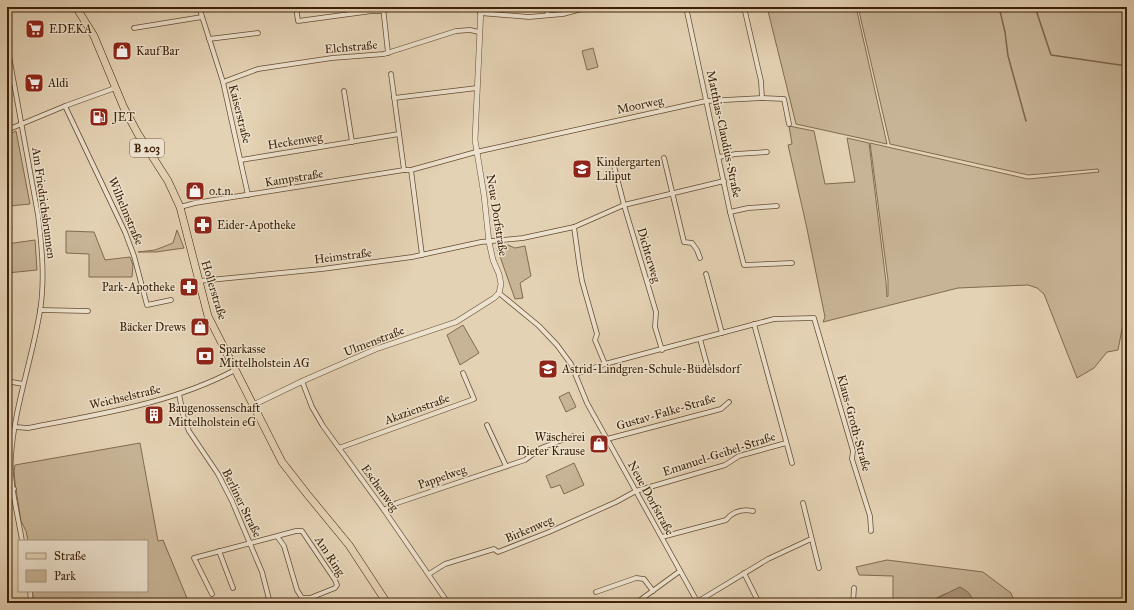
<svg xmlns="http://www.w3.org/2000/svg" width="1134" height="610" viewBox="0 0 1134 610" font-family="'IM FELL Great Primer',serif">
<rect width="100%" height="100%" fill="#e4d2b4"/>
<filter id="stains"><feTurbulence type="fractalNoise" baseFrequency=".005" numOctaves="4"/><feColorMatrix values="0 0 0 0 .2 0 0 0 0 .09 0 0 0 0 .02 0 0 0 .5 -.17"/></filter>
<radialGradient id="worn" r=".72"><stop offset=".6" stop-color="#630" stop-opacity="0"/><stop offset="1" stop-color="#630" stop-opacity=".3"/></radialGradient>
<g fill="#c7b496" stroke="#826a4e">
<polygon points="767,7 856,7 887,144 796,124"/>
<polygon points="858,7 1127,7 1127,321 1122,329 1118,350 1107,352 1094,368 1077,378 1044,294 1037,288 1028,285 958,288 823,322 825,317 806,224 788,145 792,144 789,126 814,131 825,184 855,182 847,138 869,143 886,282 887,297 888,296 888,280 870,143 1028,179 1099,172 1098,169 1028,175 890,144"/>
<polygon points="593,48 598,67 587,70 582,51"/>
<polygon points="16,131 30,204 9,206 12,230 7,231 7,135"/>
<polygon points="177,230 184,248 156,252 138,252 155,250 173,243"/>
<polygon points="66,231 94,232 105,260 130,257 133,265 132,277 89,277 89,254 66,253"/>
<polygon points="35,240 37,270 7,273 7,244"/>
<polygon points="508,245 515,248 525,246 531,276 520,283 523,298 515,299 497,248"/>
<polygon points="463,325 479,353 460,365 447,335"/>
<polygon points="569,392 576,407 566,412 559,397"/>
<polygon points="140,443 158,541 163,540 189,603 34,603 32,591 147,591 147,541 28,541 26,531 21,521 15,483 14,470 15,465"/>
<polygon points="574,463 584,485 564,494 560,485 551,488 546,476"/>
<polygon points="887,560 983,572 1011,593 1015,603 973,603 973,599 945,594 933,600 911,602 909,603 893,603 893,576 859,575 856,567"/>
</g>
<path fill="#ab9579" stroke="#7f664b" d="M960 587C967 591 972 594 973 603H909L911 602 933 600Z"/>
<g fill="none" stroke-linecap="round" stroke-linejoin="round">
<g stroke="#7f664b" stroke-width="1.5">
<polyline points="999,7 1005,32 1008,56 1026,121"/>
<polyline points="1035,7 1051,55 1127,66"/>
</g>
<g stroke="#664c32" stroke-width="5.5">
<g id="minor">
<polyline points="199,7 223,82 248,195"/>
<polyline points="296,7 298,21 372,11 383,11"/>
<polyline points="383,7 388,53"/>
<polyline points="546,7 548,15"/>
<polyline points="686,7 730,212 744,265 792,263"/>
<polyline points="744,7 761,81 762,98"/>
<polyline points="480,13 529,17 563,14 589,7"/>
<polyline points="134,28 202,17"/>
<polyline points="7,30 9,7"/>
<polyline points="209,39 258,33"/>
<path d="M7 45 38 215C42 247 45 280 40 311 32 360 14 408 11 457 9 483 18 515 22 541"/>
<polyline points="391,74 404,170"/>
<polyline points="223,82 258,69 332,58 384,54 456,31 470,30 479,32"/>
<polyline points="344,91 352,142"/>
<polyline points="394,98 477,88"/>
<polyline points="65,106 125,232 134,256 147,305 171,300"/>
<polyline points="7,130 65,106 115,88"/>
<polyline points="719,157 736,154 767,152"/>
<polyline points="664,158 684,242 692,243 697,250 700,258"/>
<polyline points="241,160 399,134"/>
<polyline points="614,166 624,205 656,312 655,327 662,350"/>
<polyline points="411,170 422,255"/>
<polyline points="180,207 195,203 404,170 411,170 476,152 706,101 762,98 784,99 789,124"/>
<polyline points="730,212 748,208 777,206"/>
<polyline points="574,227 579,263 582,281 597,334 595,340 605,364"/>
<polyline points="706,274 722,333"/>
<polyline points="199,281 322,269 412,257 481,242 523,238 574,227 624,205 724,181"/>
<polyline points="499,293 539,326 557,345 571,364 587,403 698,603"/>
<polyline points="40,310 88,311"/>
<polyline points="754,324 792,463"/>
<polyline points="700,339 707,365"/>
<polyline points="576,374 605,364 774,319 814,318 853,451 852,459 870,516 871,531"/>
<polyline points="302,381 312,407 323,426 384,510 448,603"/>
<polyline points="7,384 12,382 23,384"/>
<polyline points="179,394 184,419 189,431 218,474 232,501 262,572 270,603"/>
<polyline points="487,425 506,466"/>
<path d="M15 427 28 428C99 414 171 404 235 370"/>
<polyline points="607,439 721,409 729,402"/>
<polyline points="339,448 474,399 463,373"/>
<polyline points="7,490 14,489"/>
<polyline points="803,503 819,568"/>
<polyline points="384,510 397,503 525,460 541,448 573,436"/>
<path d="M662 537 726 520C733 511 742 509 753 511"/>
<polyline points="219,551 233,588"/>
<polyline points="744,573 759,603"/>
<polyline points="429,574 445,564 494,549 498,552 549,532 616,502 636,491 725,465 739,456 786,443"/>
<polyline points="30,591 31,603"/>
<polyline points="596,592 636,578 644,579 653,591"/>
<polyline points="212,594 194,558 296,531 302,531 335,580 337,585 335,588 310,598 302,598 297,590 284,546 277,536"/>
<polyline points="697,602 768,559 811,539"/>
<polyline points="636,603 680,571"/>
<polyline points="853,603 854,588"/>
</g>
</g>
<g stroke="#664c32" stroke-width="6">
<polyline id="tertiary" points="253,405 305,380 376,349 456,322 494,298 499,293 501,284 499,274 493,260 489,242 484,195 475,140 481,7"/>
</g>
<g stroke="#3c2006" stroke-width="8">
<polyline id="primary" points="76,7 94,36 124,108 138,134 168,181 180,207 208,316 282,462 307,494 349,545 387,603"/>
</g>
<use href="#minor" stroke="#ede2ce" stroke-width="4"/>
<use href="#tertiary" stroke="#ede2ce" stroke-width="5"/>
<use href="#primary" stroke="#e4d2b4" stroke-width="7"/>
</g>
<defs>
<g id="supermarket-square" transform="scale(1)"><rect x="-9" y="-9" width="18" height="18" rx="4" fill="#8f2418" stroke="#ede2ce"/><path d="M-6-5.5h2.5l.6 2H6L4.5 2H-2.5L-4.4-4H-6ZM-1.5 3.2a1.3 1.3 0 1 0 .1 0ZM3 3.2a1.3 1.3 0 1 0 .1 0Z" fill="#fff"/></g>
<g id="shop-square" transform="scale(1)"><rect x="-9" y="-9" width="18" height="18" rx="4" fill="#8f2418" stroke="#ede2ce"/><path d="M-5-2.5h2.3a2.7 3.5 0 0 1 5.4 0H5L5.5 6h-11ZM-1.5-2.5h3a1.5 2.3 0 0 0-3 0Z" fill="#fff"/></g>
<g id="fuel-square" transform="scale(1)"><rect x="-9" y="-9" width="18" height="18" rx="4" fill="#8f2418" stroke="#ede2ce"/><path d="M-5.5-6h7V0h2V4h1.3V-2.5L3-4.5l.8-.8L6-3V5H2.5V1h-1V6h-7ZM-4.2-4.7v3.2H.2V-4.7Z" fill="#fff"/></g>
<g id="school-square" transform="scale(1)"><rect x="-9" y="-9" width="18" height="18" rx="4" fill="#8f2418" stroke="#ede2ce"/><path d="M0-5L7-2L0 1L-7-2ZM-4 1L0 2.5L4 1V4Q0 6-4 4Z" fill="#fff"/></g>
<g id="pharmacy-square" transform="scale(1)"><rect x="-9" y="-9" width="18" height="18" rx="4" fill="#8f2418" stroke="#ede2ce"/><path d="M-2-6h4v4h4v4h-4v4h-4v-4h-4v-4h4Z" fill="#fff"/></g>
<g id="bank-square" transform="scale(1)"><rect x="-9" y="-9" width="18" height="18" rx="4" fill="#8f2418" stroke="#ede2ce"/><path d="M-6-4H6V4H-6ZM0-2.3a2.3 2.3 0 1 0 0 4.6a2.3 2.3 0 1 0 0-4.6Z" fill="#fff"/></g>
<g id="building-square" transform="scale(1)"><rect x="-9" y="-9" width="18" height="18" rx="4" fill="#8f2418" stroke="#ede2ce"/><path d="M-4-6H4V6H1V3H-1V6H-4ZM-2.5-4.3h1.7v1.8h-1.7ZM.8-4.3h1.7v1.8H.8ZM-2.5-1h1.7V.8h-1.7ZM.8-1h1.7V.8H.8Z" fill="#fff"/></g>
</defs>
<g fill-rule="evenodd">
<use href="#supermarket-square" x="35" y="29"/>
<use href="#shop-square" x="122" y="51"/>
<use href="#supermarket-square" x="34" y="83"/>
<use href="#fuel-square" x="99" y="117"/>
<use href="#school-square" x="582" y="169"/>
<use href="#shop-square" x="195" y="191"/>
<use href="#pharmacy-square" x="203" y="225"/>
<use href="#pharmacy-square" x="189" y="287"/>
<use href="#shop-square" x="200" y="327"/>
<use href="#bank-square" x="205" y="356"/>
<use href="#school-square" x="548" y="369"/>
<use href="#building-square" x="154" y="415"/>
<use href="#shop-square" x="599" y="444"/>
</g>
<g text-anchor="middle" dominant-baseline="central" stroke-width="3" stroke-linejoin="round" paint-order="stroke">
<rect fill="#ede2ce" stroke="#715a42" stroke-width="1" x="130" y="139" width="34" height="18" rx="3"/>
<g font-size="11" font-weight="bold" fill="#3c2006">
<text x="147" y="148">B 203</text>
</g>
<g font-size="12" fill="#3c2006" stroke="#ede2ce" text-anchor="start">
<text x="49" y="29">EDEKA</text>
<text x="136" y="51">KaufBar</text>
<text x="48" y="83">Aldi</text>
<text x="113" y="117">JET</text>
<text x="596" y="162">Kindergarten<tspan x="596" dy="14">Liliput</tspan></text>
<text x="209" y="191">o.t.n.</text>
<text x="217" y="225">Eider-Apotheke</text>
<text x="175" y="287" text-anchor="end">Park-Apotheke</text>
<text x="186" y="327" text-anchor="end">Bäcker Drews</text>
<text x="219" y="349">Sparkasse<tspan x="219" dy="14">Mittelholstein AG</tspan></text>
<text x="562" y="369">Astrid-Lindgren-Schule-Büdelsdorf</text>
<text x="168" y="408">Baugenossenschaft<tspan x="168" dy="14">Mittelholstein eG</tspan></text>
<text x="585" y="437" text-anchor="end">Wäscherei<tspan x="585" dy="14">Dieter Krause</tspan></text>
</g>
<g font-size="12" fill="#3c2006" stroke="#ede2ce">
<text transform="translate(351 47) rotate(-5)">Elchstraße</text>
<text transform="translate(640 105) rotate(-12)">Moorweg</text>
<text transform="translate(240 114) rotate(76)">Kaiserstraße</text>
<text transform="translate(724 134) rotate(78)">Matthias-Claudius-Straße</text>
<text transform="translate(295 141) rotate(-9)">Heckenweg</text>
<text transform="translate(294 178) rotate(-9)">Kampstraße</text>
<text transform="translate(44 203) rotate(82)">Am Friedrichsbrunnen</text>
<text transform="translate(126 211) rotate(67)">Wilhelmstraße</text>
<text transform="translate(497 215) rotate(81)">Neue Dorfstraße</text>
<text transform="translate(649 255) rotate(74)">Dichterweg</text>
<text transform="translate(343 256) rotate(-7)">Heimstraße</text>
<text transform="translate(214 290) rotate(73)">Hollerstraße</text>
<text transform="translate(374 341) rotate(-21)">Ulmenstraße</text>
<text transform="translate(125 397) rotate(-13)">Weichselstraße</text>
<text transform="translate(417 409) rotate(-20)">Akazienstraße</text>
<text transform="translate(666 412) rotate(-16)">Gustav-Falke-Straße</text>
<text transform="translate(854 423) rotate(75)">Klaus-Groth-Straße</text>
<text transform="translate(719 454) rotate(-18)">Emanuel-Geibel-Straße</text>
<text transform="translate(442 477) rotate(-19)">Pappelweg</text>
<text transform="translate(380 488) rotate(54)">Eschenweg</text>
<text transform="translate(651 498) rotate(61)">Neue Dorfstraße</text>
<text transform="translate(242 503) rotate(64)">Berliner Straße</text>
<text transform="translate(529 529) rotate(-23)">Birkenweg</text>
<text transform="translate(330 556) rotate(57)">Am Ring</text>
</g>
</g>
<rect width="1134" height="610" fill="none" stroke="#e4d2b4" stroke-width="24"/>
<rect x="8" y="8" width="1118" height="594" fill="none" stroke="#3c2006" stroke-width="2"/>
<rect x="12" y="12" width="1110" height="586" fill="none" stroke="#3c2006"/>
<rect x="18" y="540" width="130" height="52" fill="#ede2ce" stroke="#a6947e"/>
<rect x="26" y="553" width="20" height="6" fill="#e4d2b4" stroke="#a6947e"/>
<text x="54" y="560" font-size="12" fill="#3c2006">Straße</text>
<rect x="26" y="570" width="20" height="12" fill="#c7b496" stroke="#a6947e"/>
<text x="54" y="580" font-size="12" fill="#3c2006">Park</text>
<rect width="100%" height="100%" filter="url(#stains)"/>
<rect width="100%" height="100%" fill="url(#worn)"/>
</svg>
